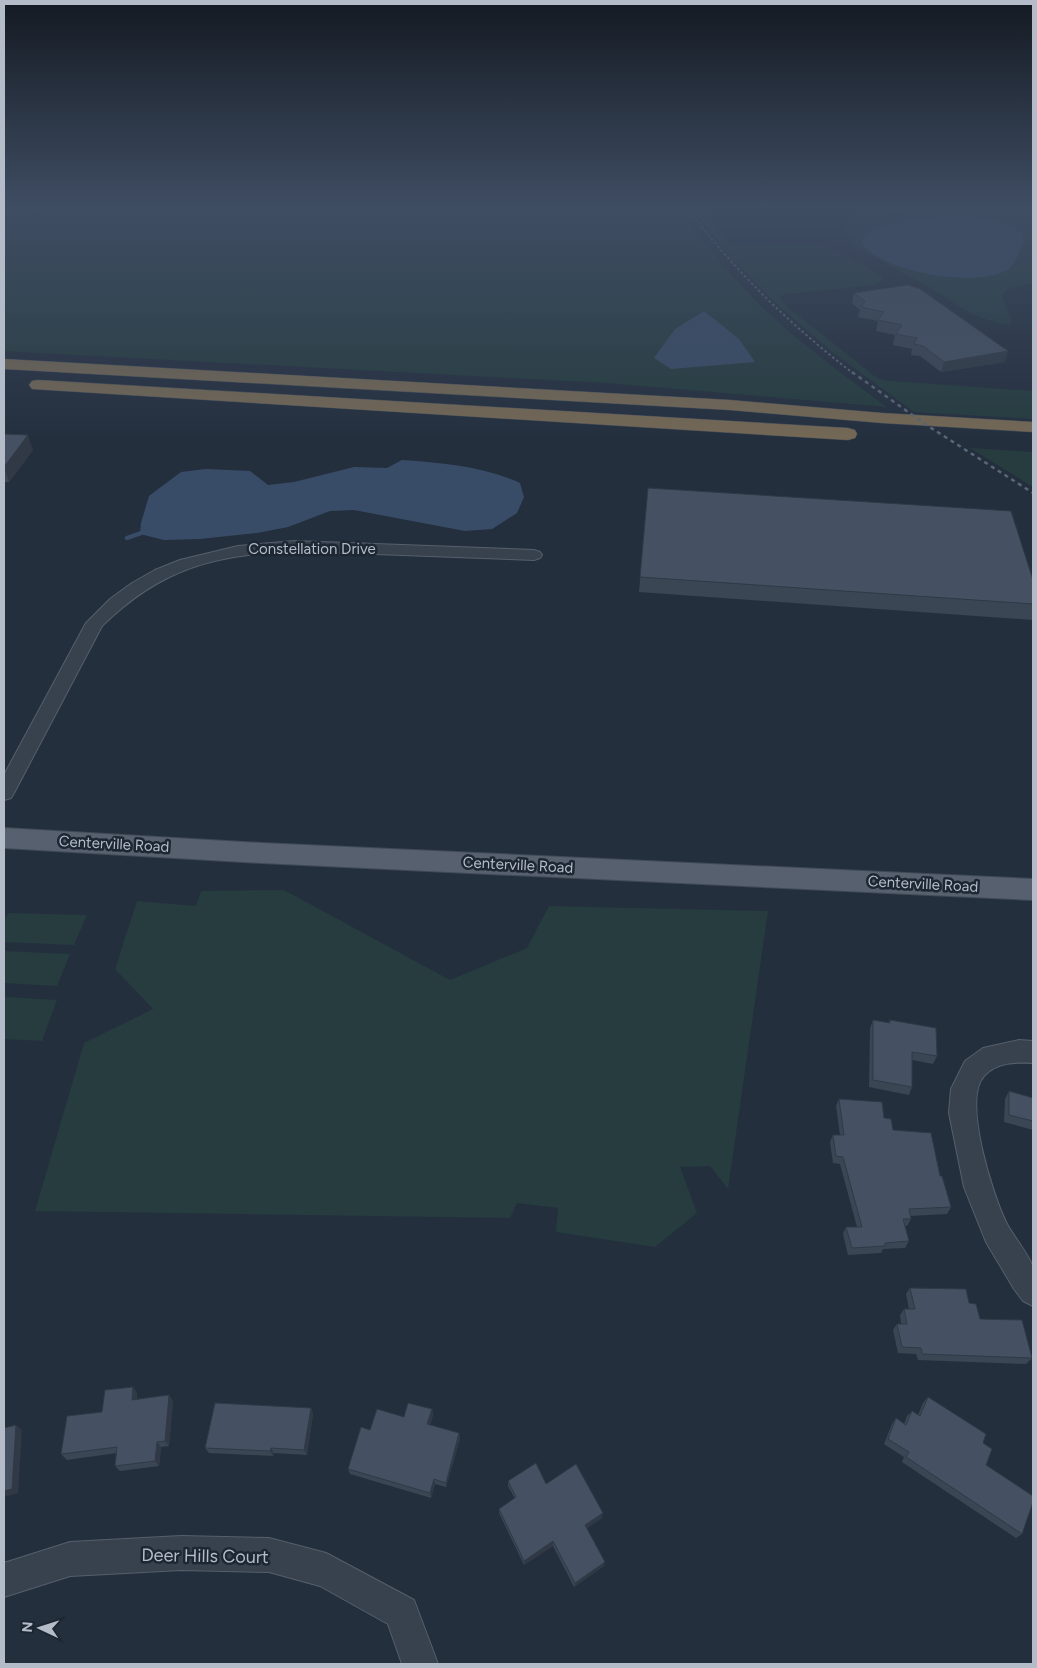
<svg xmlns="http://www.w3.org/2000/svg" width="1037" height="1668" viewBox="0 0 1037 1668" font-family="Figtree,sans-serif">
<rect width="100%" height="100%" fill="#242f3e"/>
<g fill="#263c3f">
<path d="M4 207H677C700 238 723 268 750 295 792 338 840 372 887 407L606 383 4 351Z"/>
<polygon points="690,207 699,207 732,245 826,245 880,275 882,281 874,285 786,294 779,297 790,309 873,375 879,379 892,381 1033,391 1033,419 914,412 831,351 780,307 728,254"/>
<polygon points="866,207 1033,207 1033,283 1007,289 1002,296 1012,322 1009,324 998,323 971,314 934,290 855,246 846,236 844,223"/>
<polygon points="970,448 1033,452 1033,487"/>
<polygon points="284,890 450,980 527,948 549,906 768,911 728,1189 710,1166 680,1167 697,1213 655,1247 556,1232 558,1208 517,1203 510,1218 35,1211 84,1043 153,1009 115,969 137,901 196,906 201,891"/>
<polygon points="8,913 87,915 74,945 4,942 4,922"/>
<polygon points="4,951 70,954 57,986 4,983"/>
<polygon points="4,997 57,1000 42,1041 4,1039"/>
</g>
<g fill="#394c67">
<polygon points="876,207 929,207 886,214 874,212 873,210"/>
<path d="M952 217C969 218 1020 218 1024 240 1020 250 1016 264 1007 270 978 288 881 273 862 243 863 239 863 236 867 233 882 222 932 218 952 217Z"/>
<polygon points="704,311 739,339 755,362 671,369 654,358 675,329"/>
<path d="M402 460C444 463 482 466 520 483L524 497 517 513 492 529 465 531 354 510 330 511 288 527 257 533 200 539 164 540 140 534 141 523 149 496 181 472 206 469 250 471 268 485 294 482 354 467 387 468Z"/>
</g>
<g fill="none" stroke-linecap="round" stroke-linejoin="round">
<polyline stroke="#394c67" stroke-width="4.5" points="127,538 147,531"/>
<g stroke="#565f6c" stroke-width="2">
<g id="minor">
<polygon points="31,207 42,207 35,212 31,211 30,209"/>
<path d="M294 541 534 550 540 552 542 555 540 558 534 560 294 551C214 555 161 568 102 626L14 793 11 798 4 800V775L86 623 110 599 132 583 155 570 180 560 238 546Z"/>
<path d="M1019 1040 1033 1041V1063C1016 1062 997 1062 984 1076 962 1100 993 1195 1006 1222 1012 1235 1030 1255 1033 1268 1036 1279 1034 1295 1033 1306L1023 1301 1014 1289 986 1242 964 1187 949 1113 951 1089 965 1061 983 1048Z"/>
<polygon points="181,1536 269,1538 326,1553 414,1600 438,1664 402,1664 388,1624 320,1586 269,1572 181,1570 70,1576 4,1597 4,1563 70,1542"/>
</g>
</g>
<g stroke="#414a57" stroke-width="2">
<polygon id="major" points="4,828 262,843 1033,879 1033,900 262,863 4,848"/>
</g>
<g stroke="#434c59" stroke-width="1">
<g id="highway">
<polygon points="4,359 730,400 882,413 1033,422 1033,432 882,423 730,410 4,369"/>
<polygon points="38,380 848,428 855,430 857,434 855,438 848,440 32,389 29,385 32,381"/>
</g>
</g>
<use href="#minor" fill="#38414e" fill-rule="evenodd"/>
<use href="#major" fill="#56606e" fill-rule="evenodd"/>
<use href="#highway" fill="#746855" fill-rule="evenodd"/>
<path stroke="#5a6575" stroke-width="2" stroke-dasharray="2.5 2.5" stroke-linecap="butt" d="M686 207C737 273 788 323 854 374"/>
<polyline stroke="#5a6575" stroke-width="2.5" stroke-dasharray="4 4" stroke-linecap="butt" points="852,372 925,424 1033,493"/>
</g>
<g fill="#3b4654">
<polygon points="854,293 1005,362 941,372 920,356 911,355 912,349 893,345 895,335 876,331 878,321 858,317 860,310 852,303"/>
<polygon points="4,434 33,450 9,482 4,482"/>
<polygon points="648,488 1033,580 1033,620 639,592"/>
<polygon points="873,1020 888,1023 890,1020 937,1056 933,1064 912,1060 912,1087 909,1095 869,1087 870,1028"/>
<polygon points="1009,1091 1033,1098 1033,1130 1004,1122 1005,1099"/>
<polygon points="839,1099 884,1118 893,1130 940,1176 951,1207 947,1214 910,1216 911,1219 907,1226 904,1226 909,1241 905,1248 883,1249 881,1253 848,1255 843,1234 846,1227 857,1227 840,1164 833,1163 830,1142 833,1135 840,1135 836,1106"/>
<polygon points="910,1288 969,1303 980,1319 1032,1358 1026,1364 918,1360 916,1354 898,1353 893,1330 897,1324 901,1324 900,1315 904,1309 909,1309 906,1294"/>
<polygon points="137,1392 137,1399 169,1395 173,1401 169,1446 161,1447 159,1466 120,1471 115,1466 117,1453 67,1460 61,1454 102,1412"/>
<polygon points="928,1397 983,1443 986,1465 1022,1534 1016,1538 902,1462 904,1457 884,1444 892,1424 896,1418 904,1424 907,1416 912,1411 918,1415 923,1403"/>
<polygon points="311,1408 313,1414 307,1455 274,1453 273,1456 209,1453 205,1448"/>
<polygon points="432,1409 433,1415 430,1425 459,1433 460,1439 446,1487 435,1484 431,1498 350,1474 348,1469 370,1430 404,1417"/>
<polygon points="508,1481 546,1484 602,1518 587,1528 604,1566 574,1587 553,1546 524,1565 499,1513 499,1509 515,1499 508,1486"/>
</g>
<g fill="#303945">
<polygon points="1008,351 1005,362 941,372 944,362"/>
<polygon points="28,435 33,450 9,482 4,467"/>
<polygon points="133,1387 137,1392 136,1405 132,1400"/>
<polygon points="169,1395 173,1401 169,1446 165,1441"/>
<polygon points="311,1408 313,1414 307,1455 304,1450"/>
<polygon points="432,1409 433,1415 428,1430 427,1424"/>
<polygon points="16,1425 22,1430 18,1493 4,1497 4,1491"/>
<polygon points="459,1433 460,1439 446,1487 446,1483"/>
<polygon points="157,1442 161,1447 159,1466 155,1461"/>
<polygon points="271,1448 274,1453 273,1456 270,1451"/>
<polygon points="434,1479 435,1484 431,1498 430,1493"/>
<polygon points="603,1513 602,1518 584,1530 585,1525"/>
<polygon points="553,1541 553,1546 524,1565 524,1561"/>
<polygon points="605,1562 604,1566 574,1587 575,1583"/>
</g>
<g fill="#455162" stroke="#303945">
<polygon points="908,285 920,289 1008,351 944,362 923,346 914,344 917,338 896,334 902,325 878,320 884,312 861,307 865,301 854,293"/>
<polygon points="4,434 28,435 4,467"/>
<polygon points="648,488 1011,511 1033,580 1033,604 640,577"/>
<polygon points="873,1020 890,1023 890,1020 936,1028 937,1056 912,1052 912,1087 873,1080"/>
<polygon points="1009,1091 1033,1098 1033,1121 1009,1115"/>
<polygon points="839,1099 882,1102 884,1118 891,1119 893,1130 931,1133 940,1176 942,1176 951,1207 909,1209 911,1219 903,1219 909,1241 885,1243 885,1246 852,1248 846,1227 862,1227 843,1157 836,1156 833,1135 844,1135"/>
<polygon points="910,1288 966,1289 969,1303 976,1304 980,1319 1022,1320 1032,1358 922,1354 921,1348 902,1347 897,1324 907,1324 904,1309 915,1309"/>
<polygon points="133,1387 132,1400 169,1395 165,1441 157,1442 155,1461 115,1466 117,1447 61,1454 67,1416 102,1412 105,1390"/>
<polygon points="928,1397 986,1434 983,1443 992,1449 986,1465 1033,1496 1033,1502 1022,1534 906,1457 909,1452 888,1439 896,1418 906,1425 912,1411 920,1416"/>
<polygon points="215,1403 311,1408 304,1450 271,1448 270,1451 205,1448"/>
<polygon points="408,1403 432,1409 427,1424 459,1433 446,1483 434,1479 430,1493 348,1469 361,1427 370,1430 377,1409 404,1417"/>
<polygon points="16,1425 12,1489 4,1491 4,1428"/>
<polygon points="536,1463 546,1484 576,1464 603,1513 585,1525 605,1562 575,1583 553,1541 524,1561 499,1509 516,1497 508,1481"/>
</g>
<linearGradient id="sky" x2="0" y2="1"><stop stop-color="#141a22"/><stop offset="0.47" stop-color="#3f4d63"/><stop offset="1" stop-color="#3f4d63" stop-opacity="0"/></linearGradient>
<rect width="1037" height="440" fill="url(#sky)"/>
<g text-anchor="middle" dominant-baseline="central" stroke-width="5" stroke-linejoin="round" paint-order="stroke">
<g font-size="15" fill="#b4bcc9" stroke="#1d2633">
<text x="312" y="549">Constellation Drive</text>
<text transform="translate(114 844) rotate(3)">Centerville Road</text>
<text transform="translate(518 865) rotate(3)">Centerville Road</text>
<text transform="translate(923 884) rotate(3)">Centerville Road</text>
</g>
<g font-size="18" fill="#b4bcc9" stroke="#1d2633">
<text transform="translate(205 1556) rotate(1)">Deer Hills Court</text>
</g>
</g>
<rect width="1037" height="1668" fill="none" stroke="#b4bcc9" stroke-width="10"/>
<g transform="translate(40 1628) rotate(274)" stroke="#1d2633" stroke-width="4" paint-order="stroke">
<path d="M0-4L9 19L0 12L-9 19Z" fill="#b4bcc9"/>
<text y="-8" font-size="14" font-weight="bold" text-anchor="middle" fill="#b4bcc9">N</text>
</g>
</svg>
